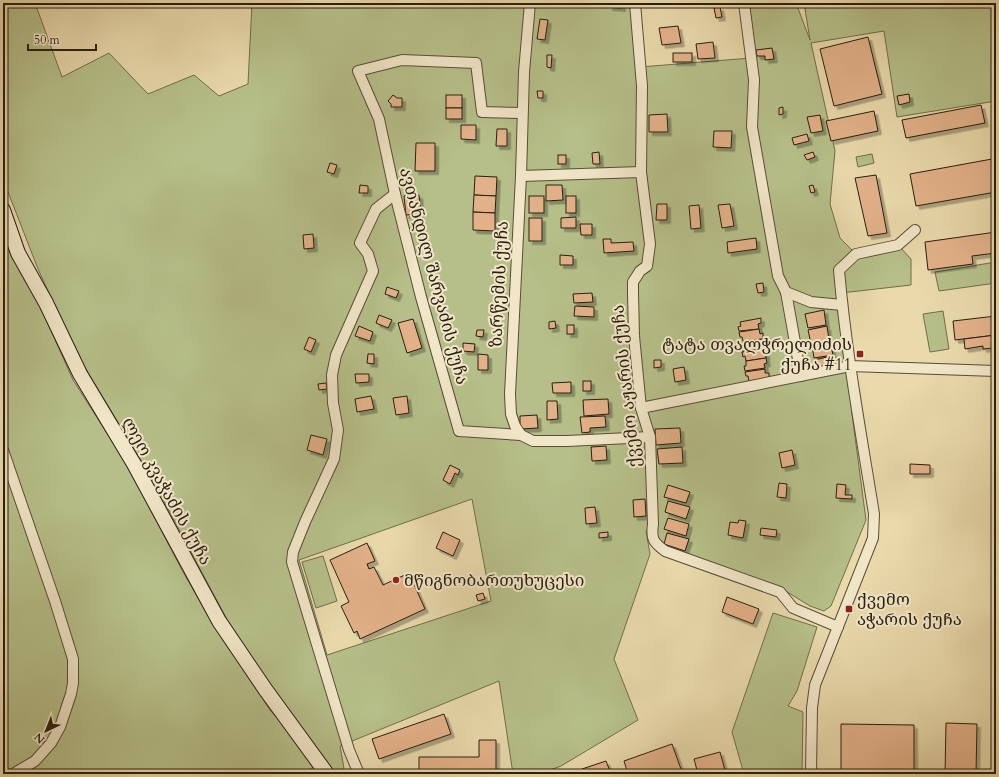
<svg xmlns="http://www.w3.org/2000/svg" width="999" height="777" viewBox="0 0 999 777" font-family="Cardo,'Noto Serif Georgian',serif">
<defs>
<filter id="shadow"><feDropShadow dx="3.5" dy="3.5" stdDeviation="0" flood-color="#0004"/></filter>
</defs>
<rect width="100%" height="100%" fill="#e9d9ab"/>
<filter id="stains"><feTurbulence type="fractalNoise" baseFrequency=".005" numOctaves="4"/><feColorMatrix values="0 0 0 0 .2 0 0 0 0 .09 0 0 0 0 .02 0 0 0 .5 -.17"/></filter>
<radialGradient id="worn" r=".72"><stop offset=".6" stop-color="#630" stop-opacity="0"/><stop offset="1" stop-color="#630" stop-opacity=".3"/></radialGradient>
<g fill="#b6bf89" stroke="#6f6e4c" fill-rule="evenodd">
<path d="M3 3H35L62 77 109 53 148 94 194 75 219 96 248 84 252 3H635L640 67 751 58 744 3H796L810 40 804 3H996V101L897 117 884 31 811 43 835 151 830 204 840 238 856 254 898 245 911 259V285L841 293 852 414 866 520 831 606 824 611 810 606 779 587 665 549 659 543 652 525 646 531 650 554 614 659 638 720 561 766 539 774H513L499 681 340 746 345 774H335L272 691 231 627 152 479 77 354 38 269 3 179ZM472 499 491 601 327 655 299 560Z"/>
<polygon points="872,154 874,163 858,167 856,157"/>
<polygon points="3,214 40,306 73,380 126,463 183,572 213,624 270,710 290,733 313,766 309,774 3,774"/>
<polygon points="996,262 996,283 939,291 935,272"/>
<polygon points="943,311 949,349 930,352 923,314"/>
<polygon points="323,556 337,601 316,608 302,562"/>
<polygon points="773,613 817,627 797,691 788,706 803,712 802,774 744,774 732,732"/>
</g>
<g fill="#e3b189" stroke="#281e10" filter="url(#shadow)">
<polygon points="609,3 622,3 622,8 609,7"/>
<polygon points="720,7 722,17 716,18 714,8"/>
<polygon points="540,19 548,20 545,40 537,39"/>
<polygon points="678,26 681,43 662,45 659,28"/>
<polygon points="868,37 882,94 834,106 820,49"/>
<polygon points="713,42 715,58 698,59 696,44"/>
<polygon points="772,48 774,59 765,60 765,56 757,56 756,50"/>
<rect x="673" y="53" width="19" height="9"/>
<polygon points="547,55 552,55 551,68 547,67"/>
<polygon points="537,91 543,91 543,98 538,98"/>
<polygon points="909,94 910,102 899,105 897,96"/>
<polygon points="393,95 397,98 402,98 402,107 391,107 391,104 388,101"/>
<rect x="446" y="95" width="16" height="13"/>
<polygon points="981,105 985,123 906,138 902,120"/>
<polygon points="783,107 783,114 779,115 779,108"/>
<rect x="446" y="108" width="16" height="11"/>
<polygon points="874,111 878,131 831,141 826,121"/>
<polygon points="667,114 668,132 649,132 649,115"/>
<polygon points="820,115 823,131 811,133 807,117"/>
<polygon points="461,125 476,125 476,140 461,139"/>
<polygon points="497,129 507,129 507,146 496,146"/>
<polygon points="714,131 732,131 731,148 713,147"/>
<polygon points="807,134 809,141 794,145 792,138"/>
<polygon points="416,143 435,143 435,171 415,171"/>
<polygon points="599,152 600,164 593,164 592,153"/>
<polygon points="813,152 815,157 807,160 804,155"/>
<rect x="558" y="155" width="8" height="9"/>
<polygon points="992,159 996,179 996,192 916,206 910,174"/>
<polygon points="330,163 337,165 334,174 327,172"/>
<polygon points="876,175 887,233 868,236 855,178"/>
<polygon points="475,176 497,177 496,196 474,195"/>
<polygon points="360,185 368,186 368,193 359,193"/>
<polygon points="546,185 562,185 563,200 546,201"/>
<polygon points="813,185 815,192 811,193 809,186"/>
<polygon points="419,195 421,213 406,215 404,196"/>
<polygon points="474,195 496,196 495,213 473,212"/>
<rect x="529" y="196" width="15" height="17"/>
<rect x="566" y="196" width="10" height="17"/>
<polygon points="657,204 667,204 667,220 656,220"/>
<polygon points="730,204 734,226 722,228 718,205"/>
<polygon points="699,205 701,228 691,229 689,206"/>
<polygon points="473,212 495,213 495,231 473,230"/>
<polygon points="576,217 576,228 561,228 561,218"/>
<rect x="529" y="218" width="13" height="23"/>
<polygon points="580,224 592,224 592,235 581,235"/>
<polygon points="996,232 996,253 972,256 973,264 928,270 925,242"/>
<polygon points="313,234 314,248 304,249 303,235"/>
<polygon points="756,238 757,249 728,253 727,242"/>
<polygon points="603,239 611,239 611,243 633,242 634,251 604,253"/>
<polygon points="560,255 573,256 573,265 560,265"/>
<polygon points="763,283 764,292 758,293 756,284"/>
<polygon points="387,287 399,291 396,298 385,294"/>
<polygon points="592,293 593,302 574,303 573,294"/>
<polygon points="575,306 594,307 594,317 574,316"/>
<polygon points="824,310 826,325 808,328 805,314"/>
<polygon points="379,315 392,320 388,328 376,323"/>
<polygon points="996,316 996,335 955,340 953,321"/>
<polygon points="761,318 761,323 758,324 759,329 739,331 738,327 741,326 740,322"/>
<polygon points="413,319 422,348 407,353 398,323"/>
<polygon points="555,321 556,328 549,329 549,322"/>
<rect x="567" y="325" width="7" height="9"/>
<polygon points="359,326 373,332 370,341 355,336"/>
<polygon points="827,326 829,340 811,344 808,330"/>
<polygon points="759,329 760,334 763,333 763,339 743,341 742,337 740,337 739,332"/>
<polygon points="477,330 484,330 483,337 476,336"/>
<polygon points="996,335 996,350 993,350 993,348 983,349 983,346 965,349 964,339"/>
<polygon points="309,337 316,340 311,352 304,349"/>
<polygon points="763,339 764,344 761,344 762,348 742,351 741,347 744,346 743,341"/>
<polygon points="830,341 833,355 814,358 812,345"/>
<polygon points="463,343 475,344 474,352 463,351"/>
<polygon points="762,349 762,353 766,353 766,358 746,361 745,356 743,357 742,352"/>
<polygon points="368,354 374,354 374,364 367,363"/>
<polygon points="478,354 488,355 488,370 478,370"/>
<polygon points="832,356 834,367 816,370 814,360"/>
<polygon points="766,358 767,363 764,364 765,368 745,371 744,366 746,366 746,361"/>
<polygon points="654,360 661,360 661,367 654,368"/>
<polygon points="684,367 686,380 675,382 673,369"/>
<polygon points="765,369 765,373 769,373 769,378 749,381 748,376 746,376 745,372"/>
<polygon points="355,374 369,374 369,382 356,383"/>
<rect x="583" y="381" width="8" height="10"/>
<polygon points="571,382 571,393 553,393 552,383"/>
<polygon points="326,383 327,389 319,390 318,384"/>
<polygon points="371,396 374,409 357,412 355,399"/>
<polygon points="407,396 409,413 396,415 393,398"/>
<polygon points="608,399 609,414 584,416 583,400"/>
<polygon points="547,401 557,401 558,419 547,420"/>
<polygon points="537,415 538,428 520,429 520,416"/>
<polygon points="605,416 606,427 590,428 590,432 582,433 580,417"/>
<polygon points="680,428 681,443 656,445 655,429"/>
<polygon points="311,435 327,439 323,455 307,450"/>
<polygon points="606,446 607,460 592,461 591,447"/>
<polygon points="682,447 683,463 659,464 657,449"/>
<polygon points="792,450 795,465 782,468 779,453"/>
<polygon points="910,464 930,465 930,474 910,474"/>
<polygon points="450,465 460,470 458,475 455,473 450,484 443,480"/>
<polygon points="779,483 787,484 786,498 777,497"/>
<polygon points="837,484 846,485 845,495 852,495 852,499 836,498"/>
<polygon points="668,485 690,492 686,503 664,497"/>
<polygon points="645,499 646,516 634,517 633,500"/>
<polygon points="668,501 690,507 686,519 665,512"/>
<polygon points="595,507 597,523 586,524 585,508"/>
<polygon points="668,518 689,524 686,536 664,529"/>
<polygon points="739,520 746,521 743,538 728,535 730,522 738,523"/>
<polygon points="761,528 777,530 776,537 760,535"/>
<polygon points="443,532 460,540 453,556 436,548"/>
<polygon points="608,532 608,537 599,538 599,533"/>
<polygon points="667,533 689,539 685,551 664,544"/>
<polygon points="367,543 375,561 367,564 369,569 374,567 383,585 409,573 425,609 360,639 357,631 354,633 341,606 349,602 330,560"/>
<polygon points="483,593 485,599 478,601 476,595"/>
<polygon points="727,597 759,609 753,624 722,612"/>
<polygon points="444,714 451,734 379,759 372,739"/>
<polygon points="946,723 977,724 976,774 945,774"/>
<polygon points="841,724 914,725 914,774 841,774"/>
<polygon points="479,740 496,740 496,770 479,770 479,774 419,774 419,757 479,757"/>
<polygon points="672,744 682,772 676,774 628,774 624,761"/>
<polygon points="720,752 726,774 698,774 694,759"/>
<polygon points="606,761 611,774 584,774 582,769"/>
</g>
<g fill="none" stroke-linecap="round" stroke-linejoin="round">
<g stroke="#584d37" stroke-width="12">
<g id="street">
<polyline points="530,3 524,72 521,176 510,394 511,414 515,426 521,435 533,441 567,441 650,437"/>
<path d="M635 3 642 86 641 172 650 244 647 266 640 271 633 282V293L634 336 641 408 650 437 653 524C651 539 653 542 665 551L780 592 793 608 838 627"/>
<polyline points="744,3 754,80 752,127 778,276 786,292 811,302 842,305"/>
<polyline points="521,176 641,172"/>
<polyline points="786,292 801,376"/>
<polyline points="641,408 850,366 996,371"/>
<polyline points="521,435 459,431 421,297 395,194 379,119 358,71 402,60 476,63 482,112 522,113"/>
<polyline points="3,450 55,601 73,659 73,683 71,694 60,727 51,743 35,761 13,774"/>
<polyline points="359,774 349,750 292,562 293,552 305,522 334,459 338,430 333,403 332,375 336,355 373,271 368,254 360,243 376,209 395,194"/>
<path d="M811 774 812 708 815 685 873 538 874 514C861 433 846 352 839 270L856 254 898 245 915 230"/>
</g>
</g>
<g stroke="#281e10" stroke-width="16">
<polyline id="secondary" points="3,210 18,253 46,303 80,374 134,464 219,621 265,689 327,774"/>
</g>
<use href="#street" stroke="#f1e6c8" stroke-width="10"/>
<use href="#secondary" stroke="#f1e6c8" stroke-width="14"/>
</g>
<g fill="#8f2418" stroke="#f1e6c8" stroke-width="1.5">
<rect x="856" y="350" width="8" height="8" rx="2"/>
<circle cx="396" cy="580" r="4"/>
<rect x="845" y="605" width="8" height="8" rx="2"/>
</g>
<g text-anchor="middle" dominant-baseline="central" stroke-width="4" stroke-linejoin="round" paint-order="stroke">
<g font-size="17" fill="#281e10" stroke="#f1e6c8">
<text transform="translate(434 276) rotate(75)">ავთანდილ შარვაძის ქუჩა</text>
<text transform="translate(499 284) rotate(-87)">ზარწემის ქუჩა</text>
<text transform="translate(626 386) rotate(-96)">ქვემო აჟარის ქუჩა</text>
<text transform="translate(167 491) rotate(61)">ლეო კვაჭაძის ქუჩა</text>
</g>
<g font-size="17" fill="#281e10" stroke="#f1e6c8" text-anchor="start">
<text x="852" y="344" text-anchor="end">ტატა თვალჭრელიძის<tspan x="852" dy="20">ქუჩა #11</tspan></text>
<text x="404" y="580">მწიგნობართუხუცესი</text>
<text x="857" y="599">ქვემო<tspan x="857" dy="20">აჭარის ქუჩა</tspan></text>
</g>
</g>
<rect width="999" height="777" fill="none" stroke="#e9d9ab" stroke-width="16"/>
<rect x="4" y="4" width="991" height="769" fill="none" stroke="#281e10" stroke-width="2"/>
<rect x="8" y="8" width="983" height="761" fill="none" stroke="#281e10"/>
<g transform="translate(46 731) rotate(223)" stroke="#f1e6c8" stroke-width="3" paint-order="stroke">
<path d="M0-3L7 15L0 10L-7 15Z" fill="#281e10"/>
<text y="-6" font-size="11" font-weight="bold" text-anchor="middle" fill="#281e10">N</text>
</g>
<path d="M28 44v6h68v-6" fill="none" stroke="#281e10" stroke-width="2"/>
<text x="34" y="44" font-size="12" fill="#281e10" stroke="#f1e6c8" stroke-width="3" paint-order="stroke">50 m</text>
<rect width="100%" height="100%" filter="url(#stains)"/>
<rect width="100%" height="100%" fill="url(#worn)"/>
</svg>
